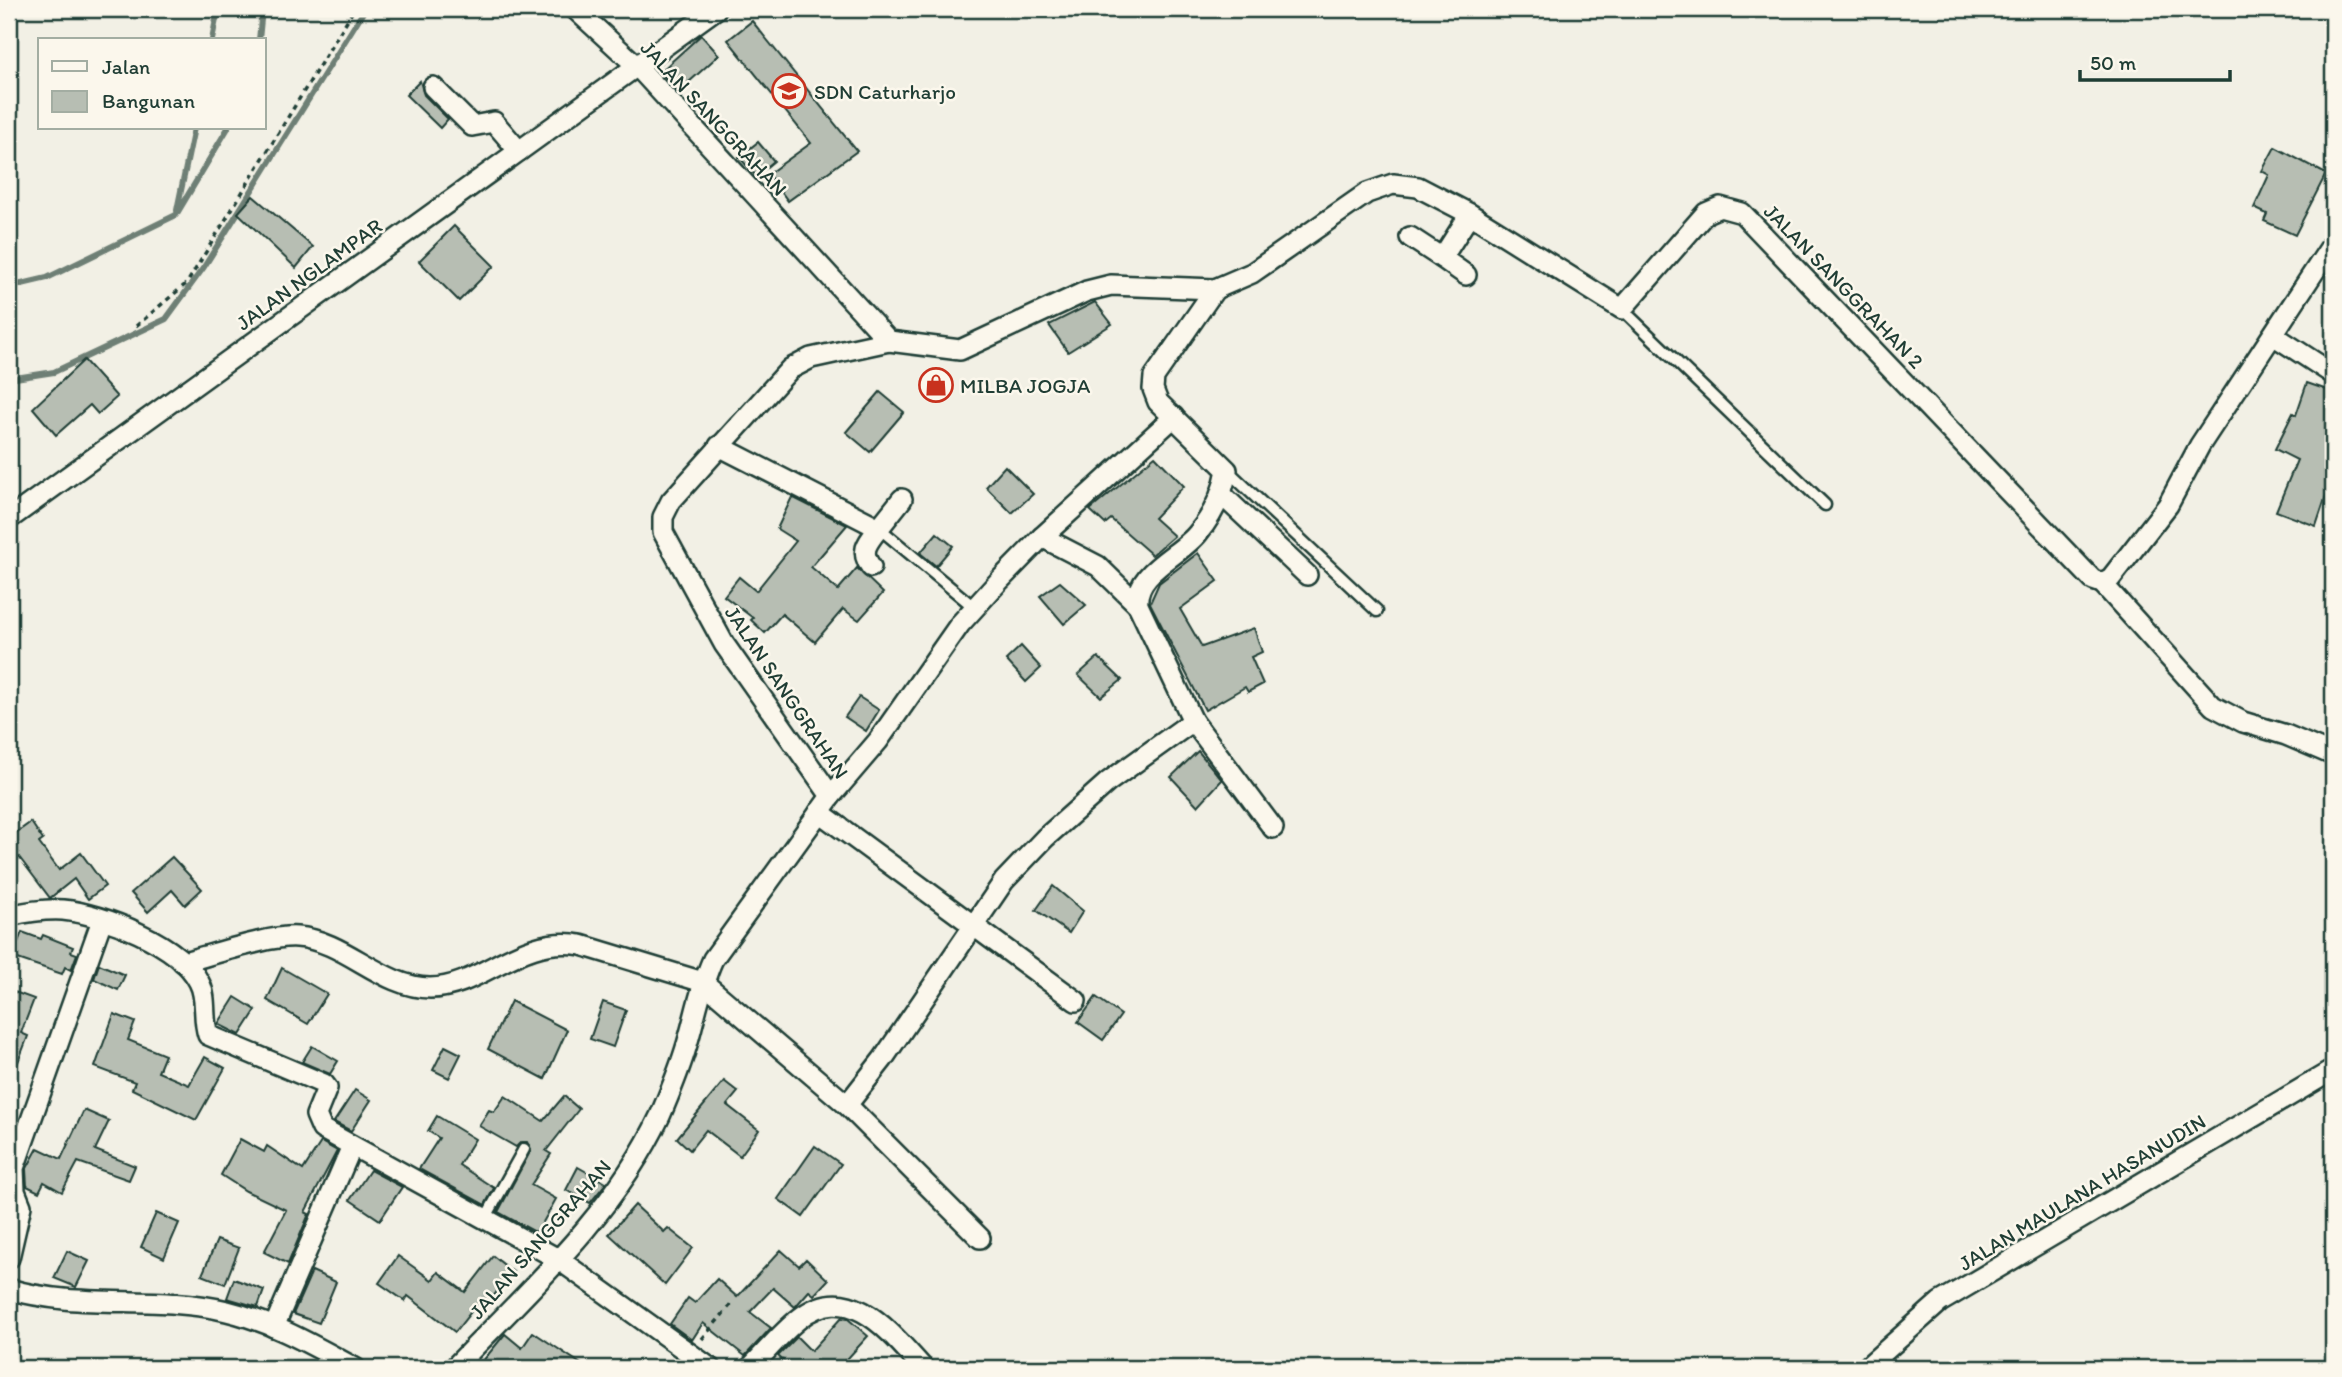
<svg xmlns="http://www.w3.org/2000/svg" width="2342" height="1377" viewBox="0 0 2342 1377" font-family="Itim,sans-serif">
<rect width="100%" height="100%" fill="#f2f0e5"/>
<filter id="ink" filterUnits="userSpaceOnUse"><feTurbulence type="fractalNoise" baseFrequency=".0143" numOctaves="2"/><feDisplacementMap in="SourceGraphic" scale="14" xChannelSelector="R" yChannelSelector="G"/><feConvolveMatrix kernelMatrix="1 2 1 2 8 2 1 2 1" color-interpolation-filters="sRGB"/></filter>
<g filter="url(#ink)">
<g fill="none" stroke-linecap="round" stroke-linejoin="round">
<g stroke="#6e7f75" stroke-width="6">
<polyline points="212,40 218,9"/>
<polyline points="259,40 262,9"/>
<polyline points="177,210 194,128"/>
<polyline points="9,287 47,278 176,215 228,128"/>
<polyline points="9,379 54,372 166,319 204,267 365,9"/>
</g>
</g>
<g fill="#b7beb3" stroke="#1f3d34" stroke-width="2">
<polygon points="752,21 857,151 788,201 768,174 811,143 728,40"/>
<polygon points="701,35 719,55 678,92 660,72"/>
<polygon points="420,81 424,95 448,119 440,128 406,95"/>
<polygon points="758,142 774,161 756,176 739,157"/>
<polygon points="2275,147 2326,174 2295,235 2264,221 2267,214 2254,208 2269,175 2262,171"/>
<polygon points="253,196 313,247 296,268 238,213"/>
<polygon points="454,226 494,266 459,301 419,261"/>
<polygon points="1095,302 1112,324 1068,352 1049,325"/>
<polygon points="84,360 117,397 98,414 90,405 56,435 33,408"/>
<polygon points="2307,383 2333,392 2333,475 2316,526 2276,511 2297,460 2275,449 2293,413 2296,415"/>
<polygon points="880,392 904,412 870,452 846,432"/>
<polygon points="1155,456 1184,486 1154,518 1174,536 1152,555 1111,519 1105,524 1090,510"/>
<polygon points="1005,466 1033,494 1012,513 986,487"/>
<polygon points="792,497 847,525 811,567 838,590 857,568 883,593 859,620 843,609 815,642 782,614 765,633 751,620 753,618 724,596 739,577 756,591 796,541 777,529"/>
<polygon points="937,533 953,546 936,566 920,553"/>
<polygon points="1198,553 1218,581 1180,609 1202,647 1254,628 1262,652 1251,657 1263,684 1248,692 1245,687 1205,710 1150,603 1159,583"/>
<polygon points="1060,582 1086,605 1064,624 1040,596"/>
<polygon points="1021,646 1041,668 1026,682 1006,660"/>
<polygon points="1098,657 1122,680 1101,697 1078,675"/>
<polygon points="859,697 879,710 866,731 845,717"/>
<polygon points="1198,751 1222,780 1198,806 1171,777"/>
<polygon points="31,822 43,840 39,843 59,870 81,853 105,886 88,899 74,879 50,898 19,857 9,864 9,838"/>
<polygon points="172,857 202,889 185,905 172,890 148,912 131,893"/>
<polygon points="1053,886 1083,911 1069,933 1036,910"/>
<polygon points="22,932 41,939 43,935 73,947 71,952 77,954 71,970 65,967 62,974 9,956 9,939 18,942"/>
<polygon points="99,964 125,975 118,990 94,979"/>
<polygon points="282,968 327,994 308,1024 267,1000"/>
<polygon points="9,990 34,999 21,1033 28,1036 10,1083"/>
<polygon points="235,997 256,1010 240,1035 218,1024"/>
<polygon points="1096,997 1121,1015 1103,1040 1078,1022"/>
<polygon points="511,1001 567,1030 545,1079 488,1049"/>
<polygon points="603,1002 626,1010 613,1047 590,1039"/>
<polygon points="114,1014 135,1022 128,1040 165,1055 158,1072 189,1085 205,1057 225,1068 196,1120 132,1089 135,1082 95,1067"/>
<polygon points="312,1046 338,1061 330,1074 302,1062"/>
<polygon points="445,1046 461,1054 449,1078 433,1070"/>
<polygon points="724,1081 738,1092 727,1105 759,1130 740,1156 706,1130 690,1150 677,1138"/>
<polygon points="355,1090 371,1100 351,1131 334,1122"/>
<polygon points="505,1096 543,1121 564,1096 579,1109 546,1151 551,1154 531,1185 556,1199 537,1233 498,1212 531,1150 527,1142 521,1142 516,1147 479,1126 489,1110 494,1112"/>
<polygon points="84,1110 109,1121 95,1150 135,1166 129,1180 78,1162 62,1192 44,1182 39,1192 27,1186 26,1170 38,1148 61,1159"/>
<polygon points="437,1116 475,1139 459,1165 494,1188 485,1205 419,1169 439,1138 428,1131"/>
<polygon points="240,1139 264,1152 267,1146 303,1170 321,1142 337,1151 305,1212 309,1214 288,1264 264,1252 286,1210 246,1191 221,1175"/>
<polygon points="815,1146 841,1164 803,1217 778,1199"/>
<polygon points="578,1167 606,1183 590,1203 566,1190"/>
<polygon points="370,1170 402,1187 380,1220 350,1200"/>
<polygon points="635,1205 664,1232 668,1228 693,1248 665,1285 609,1234"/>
<polygon points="156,1213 179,1223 164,1258 141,1247"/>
<polygon points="217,1240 239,1248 225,1284 202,1275"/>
<polygon points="781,1250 799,1266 806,1259 828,1280 814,1295 809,1291 795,1307 773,1288 750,1312 771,1328 745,1356 703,1323 692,1340 670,1324 688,1298 695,1303 717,1279 737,1297"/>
<polygon points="67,1251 89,1261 76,1287 54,1278"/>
<polygon points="398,1256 432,1280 438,1272 465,1292 493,1256 513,1272 488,1303 482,1298 455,1332 408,1296 405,1301 379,1283"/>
<polygon points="312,1271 336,1282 319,1323 293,1314"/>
<polygon points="234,1279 264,1290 258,1307 227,1298"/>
<polygon points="841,1318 848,1319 868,1336 839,1368 791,1368 778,1356 797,1337 811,1351"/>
<polygon points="533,1332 587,1368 477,1368 505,1334 522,1348"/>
</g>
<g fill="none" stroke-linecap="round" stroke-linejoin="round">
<g stroke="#1f3d34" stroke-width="15">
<g id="service">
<polyline points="1622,309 1825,505"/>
<polyline points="1227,470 1377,611"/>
<polyline points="879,528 975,608"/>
<polyline points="485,1219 524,1149"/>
</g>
</g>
<g stroke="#1f3d34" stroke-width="24">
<g id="minor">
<polyline points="433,87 472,126 494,122 519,151"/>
<polyline points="1410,237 1442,258 1470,214"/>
<polyline points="1442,258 1466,275"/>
<polyline points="2273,335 2333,374"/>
<polyline points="889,341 960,350 1087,291 1111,285 1215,289 1252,273 1367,193 1393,184 1418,187 1470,214 1622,309 1706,213 1720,207 1742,213 2093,580 2102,583 2111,578 2168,505 2200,445 2333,243"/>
<polyline points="719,446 879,528 902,499"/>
<polyline points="1221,494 1307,575"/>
<polyline points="9,519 716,9"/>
<polyline points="1042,537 1098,566 1138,605"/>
<path d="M871 567C859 551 868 542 879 528"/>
<polyline points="2102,583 2213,706 2243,722 2286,735 2333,755"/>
<polyline points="1193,721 1273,828"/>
<polyline points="831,796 878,741 960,624 1000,580 1042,537 1174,417"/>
<polyline points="819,812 1076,1001"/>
<path d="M9 916C26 912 45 909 63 910 103 914 180 944 199 982 208 998 202 1018 208 1035L324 1084 327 1088 316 1115 322 1129 558 1259 710 1368"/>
<path d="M183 962C213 955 269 935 297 937 345 940 382 988 430 988 481 988 519 934 581 945L703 982 847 1105 883 1059 1004 881 1045 838 1108 782 1193 721 1138 605C1134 572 1180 556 1198 533 1213 515 1223 493 1227 470L1158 402 1153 389 1154 377 1215 289"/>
<polyline points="847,1105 980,1238"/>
<polyline points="9,1258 21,1206 15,1191 14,1168 102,920"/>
<path d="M9 1289C80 1310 156 1294 227 1311 273 1322 314 1346 355 1368"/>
<polyline points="274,1327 352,1146"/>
<path d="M454 1368C528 1291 614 1214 660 1116 669 1095 678 1073 685 1051 695 1020 699 989 713 959L831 796 724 644 663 532V517L671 501 790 369 811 358 889 341 637 66 575 9"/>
<path d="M750 1368C766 1352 782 1332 800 1318 850 1279 890 1332 923 1368"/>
<polyline points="1866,1368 1940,1302 2333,1070"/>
</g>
</g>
<g stroke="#1f3d34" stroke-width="3.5" stroke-dasharray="5 5" stroke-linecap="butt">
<polyline points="136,326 187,283 354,9"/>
<polyline points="702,1339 734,1301"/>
</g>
<use href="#service" stroke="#fbf7ec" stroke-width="10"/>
<use href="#minor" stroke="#fbf7ec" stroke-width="19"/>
</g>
</g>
<defs>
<g id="school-ring" transform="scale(1.75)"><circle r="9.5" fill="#fbf7ec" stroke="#c8321e" stroke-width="1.5"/><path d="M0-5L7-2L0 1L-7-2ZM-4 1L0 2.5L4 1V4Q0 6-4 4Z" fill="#c8321e"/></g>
<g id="shop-ring" transform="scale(1.75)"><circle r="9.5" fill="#fbf7ec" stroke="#c8321e" stroke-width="1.5"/><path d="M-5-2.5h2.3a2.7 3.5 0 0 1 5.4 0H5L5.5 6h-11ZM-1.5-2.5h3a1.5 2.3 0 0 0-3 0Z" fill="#c8321e"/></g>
</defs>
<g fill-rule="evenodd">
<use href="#school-ring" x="789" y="91"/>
<use href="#shop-ring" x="936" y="385"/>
</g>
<g text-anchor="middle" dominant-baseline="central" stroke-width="5" stroke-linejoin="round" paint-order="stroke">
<g font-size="21" fill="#1f3d34" stroke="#fbf7ec" text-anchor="start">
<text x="814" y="91">SDN Caturharjo</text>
<text x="960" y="385">MILBA JOGJA</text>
</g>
<g font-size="21" fill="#1f3d34" stroke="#fbf7ec">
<text transform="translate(714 118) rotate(47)">JALAN SANGGRAHAN</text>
<text transform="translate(309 274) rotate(-36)">JALAN NGLAMPAR</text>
<text transform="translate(1844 286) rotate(46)">JALAN SANGGRAHAN 2</text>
<text transform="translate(787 692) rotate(56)">JALAN SANGGRAHAN</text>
<text transform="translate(2082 1192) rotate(-31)">JALAN MAULANA HASANUDIN</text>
<text transform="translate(540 1239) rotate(-49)">JALAN SANGGRAHAN</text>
</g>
</g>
<rect width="2342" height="1377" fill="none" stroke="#fbf7ec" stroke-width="35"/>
<rect x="18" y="18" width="2307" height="1342" fill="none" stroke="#1f3d34" stroke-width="2.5" filter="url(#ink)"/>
<rect x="38" y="38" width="228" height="91" fill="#fbf7ec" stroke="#a3ada2" stroke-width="2"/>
<rect x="52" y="61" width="35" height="10" fill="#fbf7ec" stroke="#a3ada2" stroke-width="2"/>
<text x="102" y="74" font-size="21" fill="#1f3d34">Jalan</text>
<rect x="52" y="91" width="35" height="21" fill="#b7beb3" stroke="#a3ada2" stroke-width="2"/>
<text x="102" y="108" font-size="21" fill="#1f3d34">Bangunan</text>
<path d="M2080 70v10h150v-10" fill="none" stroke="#1f3d34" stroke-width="3.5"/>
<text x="2090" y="70" font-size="21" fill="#1f3d34" stroke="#fbf7ec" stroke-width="5" paint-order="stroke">50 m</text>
</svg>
